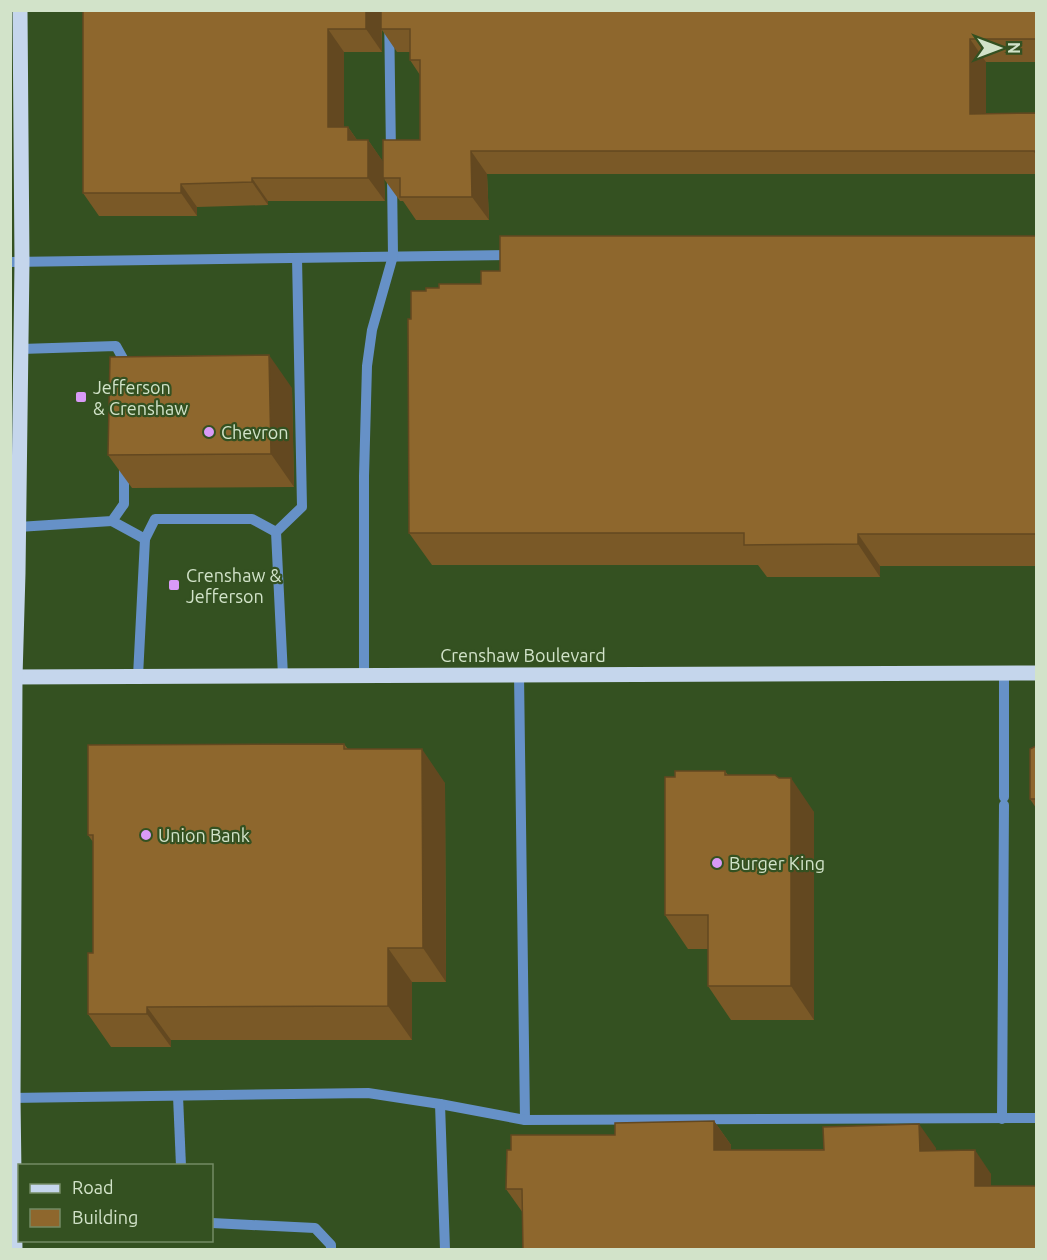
<svg xmlns="http://www.w3.org/2000/svg" width="1047" height="1260" viewBox="0 0 1047 1260" font-family="Ubuntu,sans-serif">
<rect width="100%" height="100%" fill="#345121"/>
<g fill="none" stroke-linecap="round" stroke-linejoin="round">
<g stroke="#6691c7" stroke-width="10">
<polyline points="389,10 391,154"/>
<polyline points="10,262 514,255"/>
<polyline points="21,349 116,346 126,364 126,367"/>
<polyline points="112,521 145,539"/>
<polyline points="18,527 112,521 124,504 124,464"/>
<polyline points="276,532 302,507 297,258"/>
<polyline points="519,674 525,1120"/>
<polyline points="364,675 364,476 367,366 372,330 393,256 392,176"/>
<polyline points="138,676 145,539 155,519 252,519 276,532 283,676"/>
<polyline points="1004,797 1004,673"/>
<polyline points="178,1096 181,1166"/>
<polyline points="10,1098 368,1093 440,1104 525,1120 1036,1118"/>
<polyline points="440,1104 445,1250"/>
<polyline points="1002,1119 1004,805"/>
<polyline points="212,1223 315,1228 331,1245 331,1250"/>
</g>
<g stroke="#c5d6ec" stroke-width="15">
<polyline points="10,677 1036,673"/>
<polyline points="15,1250 13,1098 15,677 18,573 22,262 20,10"/>
</g>
</g>
<g fill="#7a5927" fill-rule="evenodd">
<path d="M83 10H1036V62H986V113H1036V174H487L489 220H416L403 201H400L384 179 385 201H268V205L197 207V216H99L83 193ZM382 30 397 52H410V60L420 75V140L383 162 368 140H357L348 127H344V52H382Z"/>
<polygon points="1036,236 1036,566 880,566 880,577 767,577 758,565 432,565 409,533 411,319 426,291 439,288 481,284"/>
<polygon points="292,388 294,487 132,488 108,455"/>
<polygon points="344,744 348,749 445,783 446,982 412,982 412,1040 171,1040 171,1047 111,1047 88,1014 93,953 93,842 88,835"/>
<polygon points="1036,746 1036,808 1030,799"/>
<polygon points="725,771 728,775 814,812 814,1020 731,1020 708,986 708,949 688,949 665,915 675,777"/>
<polygon points="714,1121 731,1145 731,1150 936,1148 936,1151 991,1174 523,1213 506,1189 511,1150"/>
</g>
<g fill="#634820">
<polygon points="366,10 381,10 382,52 366,29"/>
<polygon points="328,29 344,52 344,150 328,127"/>
<polygon points="970,39 986,62 986,137 970,114"/>
<polygon points="348,127 364,150 348,140"/>
<polygon points="368,140 384,163 385,201 368,178"/>
<polygon points="471,151 487,174 489,220 472,197"/>
<polygon points="252,178 268,201 268,205 252,182"/>
<polygon points="181,184 197,207 197,216 181,193"/>
<polygon points="269,355 292,388 294,487 271,454"/>
<polygon points="858,534 880,566 880,577 858,544"/>
<polygon points="422,749 445,783 446,982 423,948"/>
<polygon points="791,778 814,812 814,1020 791,986"/>
<polygon points="388,948 412,982 412,1040 388,1006"/>
<polygon points="147,1007 171,1040 171,1047 147,1014"/>
<polygon points="714,1121 731,1145 731,1173 714,1150"/>
<polygon points="919,1124 936,1148 936,1175 920,1151"/>
<polygon points="975,1150 991,1174 991,1210 975,1186"/>
</g>
<g fill="#8e672d" stroke="#634820" stroke-width="1.5">
<polygon points="83,10 366,10 366,29 328,29 328,127 348,127 348,140 368,140 368,178 252,178 252,182 181,184 181,193 83,193"/>
<polygon points="381,10 1036,10 1036,39 970,39 970,114 1036,113 1036,152 1035,152 1035,151 471,151 472,197 400,197 400,178 383,178 383,140 420,140 420,60 410,60 410,29 381,29"/>
<polygon points="500,236 1036,236 1036,534 858,534 858,544 744,545 744,533 409,533 408,319 411,319 411,291 426,291 426,288 439,288 439,284 481,284 481,271 500,271"/>
<polygon points="269,355 271,454 108,455 110,357"/>
<polygon points="344,744 344,749 422,749 423,948 388,948 388,1006 147,1007 147,1014 88,1014 88,953 93,953 93,835 88,835 88,745"/>
<polygon points="1036,746 1036,799 1030,799 1030,749"/>
<polygon points="675,771 725,771 725,775 775,775 779,778 791,778 791,986 708,986 708,915 665,915 665,777 675,777"/>
<polygon points="714,1121 714,1150 824,1150 823,1127 919,1124 920,1151 975,1150 975,1186 1036,1186 1036,1250 523,1250 522,1189 506,1189 507,1150 511,1150 511,1135 615,1135 615,1123"/>
</g>
<g fill="#d99af7" stroke="#345121" stroke-width="2">
<rect x="75" y="391" width="12" height="12" rx="3"/>
<circle cx="209" cy="432" r="6"/>
<rect x="168" y="579" width="12" height="12" rx="3"/>
<circle cx="146" cy="835" r="6"/>
<circle cx="717" cy="863" r="6"/>
</g>
<g text-anchor="middle" dominant-baseline="central" stroke-width="4.5" stroke-linejoin="round" paint-order="stroke">
<g font-size="18" fill="#d2e3c9" stroke="#345121" text-anchor="start">
<text x="93" y="387">Jefferson<tspan x="93" dy="21">&amp; Crenshaw</tspan></text>
<text x="221" y="432">Chevron</text>
<text x="186" y="575">Crenshaw &amp;<tspan x="186" dy="21">Jefferson</tspan></text>
<text x="158" y="835">Union Bank</text>
<text x="729" y="863">Burger King</text>
</g>
<g font-size="18" fill="#d2e3c9" stroke="#345121">
<text x="523" y="655">Crenshaw Boulevard</text>
</g>
</g>
<rect width="1047" height="1260" fill="none" stroke="#d2e3c9" stroke-width="24"/>
<rect x="18" y="1164" width="195" height="78" fill="#345121" stroke="#738b64" stroke-width="1.5"/>
<rect x="30" y="1184" width="30" height="9" fill="#c5d6ec" stroke="#738b64" stroke-width="1.5"/>
<text x="72" y="1194" font-size="18" fill="#d2e3c9">Road</text>
<rect x="30" y="1209" width="30" height="18" fill="#8e672d" stroke="#738b64" stroke-width="1.5"/>
<text x="72" y="1224" font-size="18" fill="#d2e3c9">Building</text>
<g transform="translate(999 48) rotate(90)" stroke="#345121" stroke-width="4.5" paint-order="stroke">
<path d="M0-4.5L10 22L0 15L-10 22Z" fill="#d2e3c9"/>
<text y="-9" font-size="16" font-weight="bold" text-anchor="middle" fill="#d2e3c9">N</text>
</g>
</svg>
